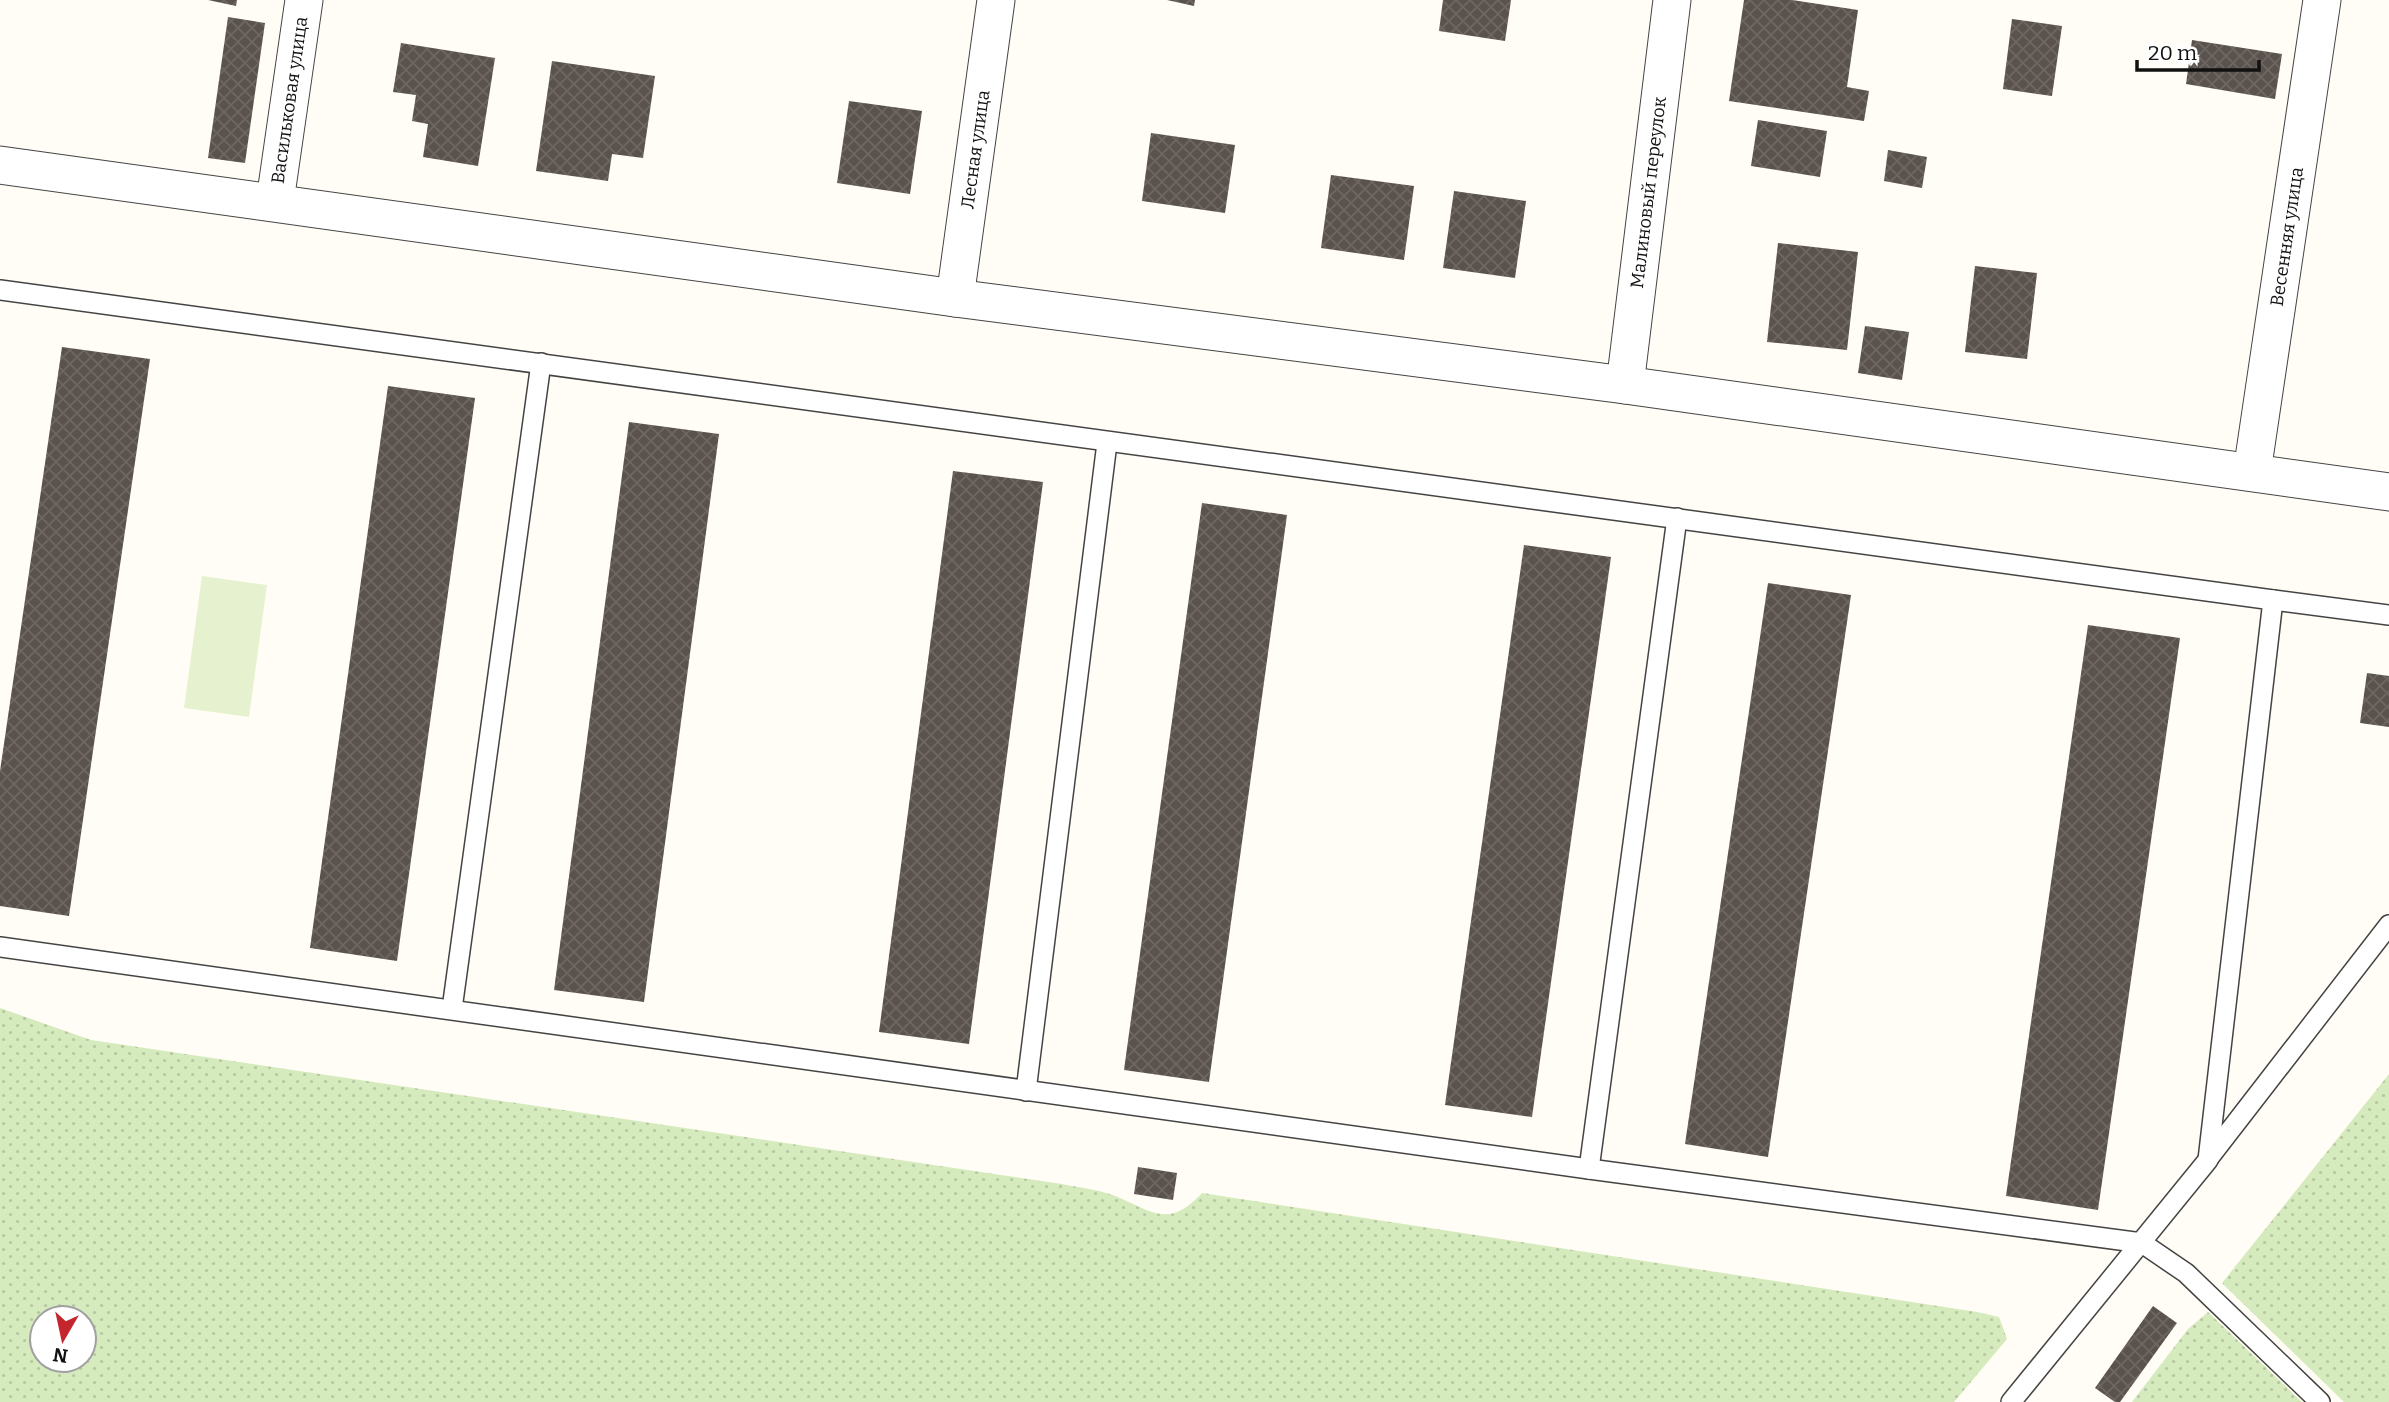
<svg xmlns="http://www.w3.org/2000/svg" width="2389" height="1402" viewBox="0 0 2389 1402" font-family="Bitter,serif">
<defs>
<pattern id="grass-dots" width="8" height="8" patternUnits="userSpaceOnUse" patternTransform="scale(1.75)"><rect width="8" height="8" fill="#d5ebbd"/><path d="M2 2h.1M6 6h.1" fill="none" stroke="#b6c8a1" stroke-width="1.8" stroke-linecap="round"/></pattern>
<pattern id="building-cross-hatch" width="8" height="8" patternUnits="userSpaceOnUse" patternTransform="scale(1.75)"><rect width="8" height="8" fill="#5a524d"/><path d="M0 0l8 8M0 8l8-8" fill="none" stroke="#6d6662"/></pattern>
</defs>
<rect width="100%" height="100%" fill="#fffdf5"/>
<g fill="url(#grass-dots)" fill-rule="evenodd">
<path d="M0 1008 91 1040 1062 1184C1080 1188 1103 1190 1120 1198 1156 1214 1170 1227 1202 1193L1977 1312 1999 1317 2007 1339 1954 1402H0ZM84 1318V1360H42V1318Z"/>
<polygon points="2389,1074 2389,1402 2344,1402 2222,1283"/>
<polygon points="2208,1312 2302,1402 2132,1402 2188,1329"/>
</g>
<polygon fill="#e6f2cf" points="202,576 267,585 249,717 184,708"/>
<g fill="url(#building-cross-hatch)">
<polygon points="208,0 237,0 236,6"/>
<polygon points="1167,0 1195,0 1194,6"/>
<polygon points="1443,0 1511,0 1505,41 1439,31"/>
<polygon points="1744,0 1792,0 1858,10 1847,87 1869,91 1864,121 1729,101"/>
<polygon points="228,17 265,23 245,163 208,158"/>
<polygon points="2012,19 2062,26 2052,96 2003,89"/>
<polygon points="2192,40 2282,54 2275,99 2186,84"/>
<polygon points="401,43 495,58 478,166 423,157 428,124 412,121 416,95 393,92"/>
<polygon points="552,61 655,76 643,158 612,154 608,181 536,171"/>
<polygon points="849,101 922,111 910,194 837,183"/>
<polygon points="1758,120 1827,131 1820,177 1751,166"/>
<polygon points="1151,133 1235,145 1225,213 1142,201"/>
<polygon points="1888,150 1927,157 1922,188 1884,181"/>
<polygon points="1331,175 1414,186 1404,260 1321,248"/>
<polygon points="1454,191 1526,201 1515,278 1443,268"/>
<polygon points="1778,243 1858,252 1847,350 1767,342"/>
<polygon points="1975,266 2037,273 2027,359 1965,352"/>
<polygon points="1865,326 1909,332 1902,380 1858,373"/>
<polygon points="62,347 150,359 69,916 0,906 0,771"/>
<polygon points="388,386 475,398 397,961 310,948"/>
<polygon points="629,422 719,434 644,1002 554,990"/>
<polygon points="953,471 1043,482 969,1044 879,1032"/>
<polygon points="1202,503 1287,515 1209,1082 1124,1070"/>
<polygon points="1524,545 1611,557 1532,1117 1445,1105"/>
<polygon points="1768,583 1851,595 1768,1157 1685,1144"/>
<polygon points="2088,625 2180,638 2098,1210 2006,1196"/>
<polygon points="2367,673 2389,676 2389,727 2360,723"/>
<polygon points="1138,1167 1177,1173 1173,1200 1134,1194"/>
<polygon points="2153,1306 2177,1323 2120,1402 2115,1402 2095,1388"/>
</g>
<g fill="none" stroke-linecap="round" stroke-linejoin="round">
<g stroke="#444" stroke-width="22">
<g id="lane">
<polyline points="0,290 2273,600 2208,1160 2011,1402"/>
<polyline points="2273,600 2389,615"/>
<polyline points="0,947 1589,1169 2142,1243 2186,1273 2320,1402"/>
<polyline points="452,1009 541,363"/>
<polyline points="1026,1091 1107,443"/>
<polyline points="2208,1159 2389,925"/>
<polyline points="1589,1169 1677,518"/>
</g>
</g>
<g stroke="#444" stroke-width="39">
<g id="street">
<polyline points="0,165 955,298 1625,385 2389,492"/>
<path id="s1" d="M275 201 304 0"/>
<path id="s2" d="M955 298 996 0"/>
<path id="s3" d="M1625 385 1672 0"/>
<path id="s4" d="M2252 472 2322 0"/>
</g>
</g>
<use href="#lane" stroke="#fff" stroke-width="19"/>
<use href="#street" stroke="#fff" stroke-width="37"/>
</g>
<g text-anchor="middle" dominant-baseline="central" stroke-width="7" stroke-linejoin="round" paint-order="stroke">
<g font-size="18" fill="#111" stroke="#fff">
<text stroke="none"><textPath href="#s1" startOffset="102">Васильковая улица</textPath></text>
<text stroke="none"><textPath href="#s2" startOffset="150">Лесная улица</textPath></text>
<text stroke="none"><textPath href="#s3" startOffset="194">Малиновый переулок</textPath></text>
<text stroke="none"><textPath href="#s4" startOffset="238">Весенняя улица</textPath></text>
</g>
</g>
<g transform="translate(63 1339) rotate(189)"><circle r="33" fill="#ffffff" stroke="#a0a0a0" stroke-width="2"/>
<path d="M0-5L12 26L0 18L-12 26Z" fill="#c4262e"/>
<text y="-10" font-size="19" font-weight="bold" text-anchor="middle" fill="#111111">N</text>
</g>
<path d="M2137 60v10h122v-10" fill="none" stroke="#111111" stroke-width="3.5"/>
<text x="2148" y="60" font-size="21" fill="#111111" stroke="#ffffff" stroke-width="5" paint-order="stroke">20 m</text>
</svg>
